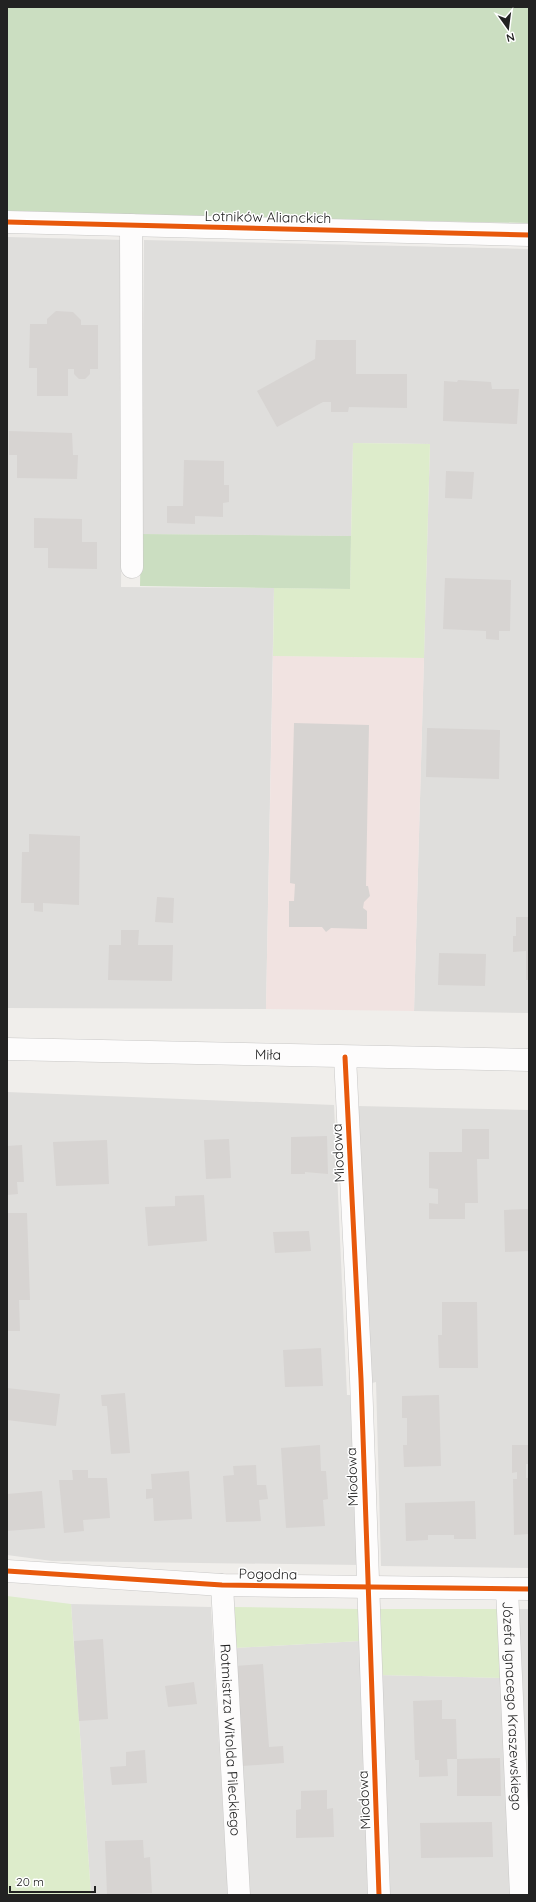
<svg xmlns="http://www.w3.org/2000/svg" width="536" height="1902" viewBox="0 0 536 1902" font-family="Quicksand,sans-serif">
<rect width="100%" height="100%" fill="#f0eeeb"/>
<g fill="#dfdedc">
<polygon points="7,237 125,240 121,587 274,588 266,1009 7,1008"/>
<polygon points="144,240 529,249 529,1013 414,1011 430,444 353,443 351,536 141,534"/>
<polygon points="7,1092 334,1105 347,1395 353,1395 361,1565 52,1561 7,1555"/>
<polygon points="358,1106 529,1110 529,1568 381,1566 376,1382 372,1383"/>
<polygon points="71,1604 211,1607 228,1895 91,1895"/>
<polygon points="519,1609 529,1609 529,1826"/>
<polygon points="360,1641 373,1895 249,1895 235,1648"/>
<polygon points="379,1675 503,1678 513,1895 389,1895"/>
</g>
<polygon fill="#f1e3e1" points="273,656 424,658 414,1011 266,1009"/>
<g fill="#ddeccb">
<polygon points="353,443 430,444 424,658 273,656 274,588 350,589"/>
<polygon points="7,1596 71,1604 91,1895 7,1895"/>
<polygon points="233,1607 358,1609 360,1641 235,1648"/>
<polygon points="376,1609 500,1609 503,1678 379,1675"/>
</g>
<g fill="#cbdec1">
<polygon points="7,7 529,7 529,223 7,213"/>
<polygon points="141,534 351,536 350,589 140,586"/>
</g>
<g fill="#d7d4d2">
<polygon points="56,311 73,312 81,320 81,325 98,325 98,369 90,369 90,374 85,379 79,379 74,374 74,369 68,369 68,396 37,396 37,368 29,368 30,324 47,324 47,319"/>
<polygon points="316,340 356,340 356,374 407,374 407,408 349,407 348,412 331,412 331,402 323,402 277,427 257,391 315,359"/>
<polygon points="458,380 491,382 492,389 519,389 517,424 443,421 444,381 457,382"/>
<polygon points="9,431 72,433 73,455 78,455 77,479 17,478 17,455 9,455"/>
<polygon points="184,460 224,461 224,485 229,485 229,502 223,503 223,517 195,516 195,524 167,523 167,506 183,506"/>
<polygon points="446,471 474,472 472,499 445,498"/>
<polygon points="34,518 82,519 82,542 97,542 97,569 48,568 48,548 34,548"/>
<polygon points="445,578 511,580 510,631 499,631 499,640 486,639 486,631 443,629"/>
<polygon points="294,723 369,725 366,886 368,886 370,896 364,902 363,908 367,911 367,929 331,928 326,932 322,927 289,927 289,901 294,901 295,884 290,883"/>
<polygon points="427,728 500,730 499,779 426,777"/>
<polygon points="29,834 80,836 79,905 43,903 43,912 34,911 34,903 21,903 22,852 29,852"/>
<polygon points="157,897 174,898 173,923 155,922"/>
<polygon points="516,917 529,917 529,980 526,980 526,951 513,952 513,936 516,936"/>
<polygon points="121,930 139,930 138,945 173,945 172,981 108,980 109,945 121,945"/>
<polygon points="439,953 486,954 485,986 438,985"/>
<polygon points="462,1129 489,1129 489,1159 477,1159 478,1203 465,1203 465,1219 429,1219 429,1203 438,1204 438,1189 429,1188 429,1152 462,1152"/>
<polygon points="327,1136 328,1174 305,1172 305,1174 291,1174 291,1137"/>
<polygon points="229,1139 231,1178 206,1179 204,1140"/>
<polygon points="107,1140 109,1184 56,1186 53,1142"/>
<polygon points="22,1145 24,1182 17,1182 18,1194 7,1195 7,1146"/>
<polygon points="204,1195 207,1241 148,1246 145,1207 175,1206 175,1196"/>
<polygon points="529,1209 529,1251 505,1252 504,1210"/>
<polygon points="7,1213 27,1213 30,1300 19,1300 20,1331 7,1331"/>
<polygon points="309,1231 311,1251 275,1253 273,1232"/>
<polygon points="442,1302 477,1302 478,1368 439,1368 438,1335 442,1335"/>
<polygon points="321,1348 323,1386 285,1387 283,1350"/>
<polygon points="7,1388 60,1394 56,1426 7,1420"/>
<polygon points="125,1393 130,1453 111,1454 107,1406 102,1406 101,1395"/>
<polygon points="439,1395 441,1466 404,1467 403,1445 407,1445 407,1418 402,1418 402,1396"/>
<polygon points="320,1445 321,1471 326,1471 328,1499 323,1500 325,1526 286,1528 281,1448"/>
<polygon points="512,1445 529,1445 529,1464 526,1464 526,1478 529,1478 529,1534 514,1535 513,1479 517,1479 517,1472 512,1473"/>
<polygon points="256,1465 257,1485 266,1485 268,1499 259,1500 261,1521 226,1522 223,1476 234,1475 233,1466"/>
<polygon points="72,1470 88,1470 88,1478 107,1478 110,1518 83,1520 84,1531 64,1533 59,1480 73,1480"/>
<polygon points="189,1471 192,1519 154,1521 153,1498 146,1499 146,1489 152,1489 151,1474"/>
<polygon points="42,1491 45,1528 7,1531 7,1494"/>
<polygon points="475,1501 476,1539 454,1539 454,1535 428,1535 428,1540 406,1541 405,1503"/>
<polygon points="103,1639 108,1719 79,1721 74,1641"/>
<polygon points="263,1664 269,1747 283,1746 284,1763 242,1766 235,1666"/>
<polygon points="194,1682 197,1704 168,1707 165,1686"/>
<polygon points="442,1700 442,1719 456,1719 457,1759 500,1758 501,1796 457,1796 457,1759 447,1759 448,1776 419,1777 419,1760 415,1760 413,1701"/>
<polygon points="145,1750 147,1783 112,1785 110,1767 126,1766 126,1752"/>
<polygon points="327,1790 327,1809 333,1808 334,1837 296,1838 296,1810 301,1809 301,1791"/>
<polygon points="492,1822 493,1857 421,1858 420,1823"/>
<polygon points="143,1840 144,1858 150,1857 152,1893 107,1895 105,1841"/>
</g>
<g fill="none" stroke-linecap="round" stroke-linejoin="round">
<g stroke="#c9c8c7" stroke-width="23">
<g id="minor">
<polyline points="7,222 529,235"/>
<polyline points="131,225 132,567"/>
<path id="s1" d="M7 1049 529 1060"/>
<polyline points="345,1057 361,1379 379,1895"/>
<polyline points="7,1571 222,1585 529,1589"/>
<path id="s2" d="M222 1585 239 1895"/>
<path id="s3" d="M507 1589 521 1895"/>
</g>
</g>
<use href="#minor" stroke="#fdfcfc" stroke-width="22"/>
<g stroke="#fff" stroke-width="8">
<g id="cycleway">
<polyline points="7,222 529,235"/>
<polyline points="345,1057 361,1379 379,1895"/>
<polyline points="7,1571 222,1585 529,1589"/>
</g>
</g>
<use href="#cycleway" stroke="#e8590c" stroke-width="5"/>
</g>
<g text-anchor="middle" dominant-baseline="central" stroke-width="3" stroke-linejoin="round" paint-order="stroke">
<g font-size="14" fill="#222" stroke="#fff">
<text transform="translate(268 217) rotate(1)">Lotników Alianckich</text>
<text stroke="none"><textPath href="#s1" startOffset="261">Miła</textPath></text>
<text transform="translate(338 1153) rotate(-93)">Miodowa</text>
<text transform="translate(352 1477) rotate(-92)">Miodowa</text>
<text transform="translate(268 1574) rotate(1)">Pogodna</text>
<text stroke="none"><textPath href="#s3" startOffset="117">Józefa Ignacego Kraszewskiego</textPath></text>
<text stroke="none"><textPath href="#s2" startOffset="155">Rotmistrza Witolda Pileckiego</textPath></text>
<text transform="translate(364 1800) rotate(-93)">Miodowa</text>
</g>
</g>
<rect width="536" height="1902" fill="none" stroke="#222222" stroke-width="16"/>
<g transform="translate(508 28) rotate(166)" stroke="#ffffff" stroke-width="3" paint-order="stroke">
<path d="M0-3L7 15L0 10L-7 15Z" fill="#222222"/>
<text y="-6" font-size="11" font-weight="bold" text-anchor="middle" fill="#222222">N</text>
</g>
<path d="M10 1886v6h85v-6" fill="none" stroke="#222222" stroke-width="2"/>
<text x="16" y="1886" font-size="12" fill="#222222" stroke="#ffffff" stroke-width="3" paint-order="stroke">20 m</text>
</svg>
